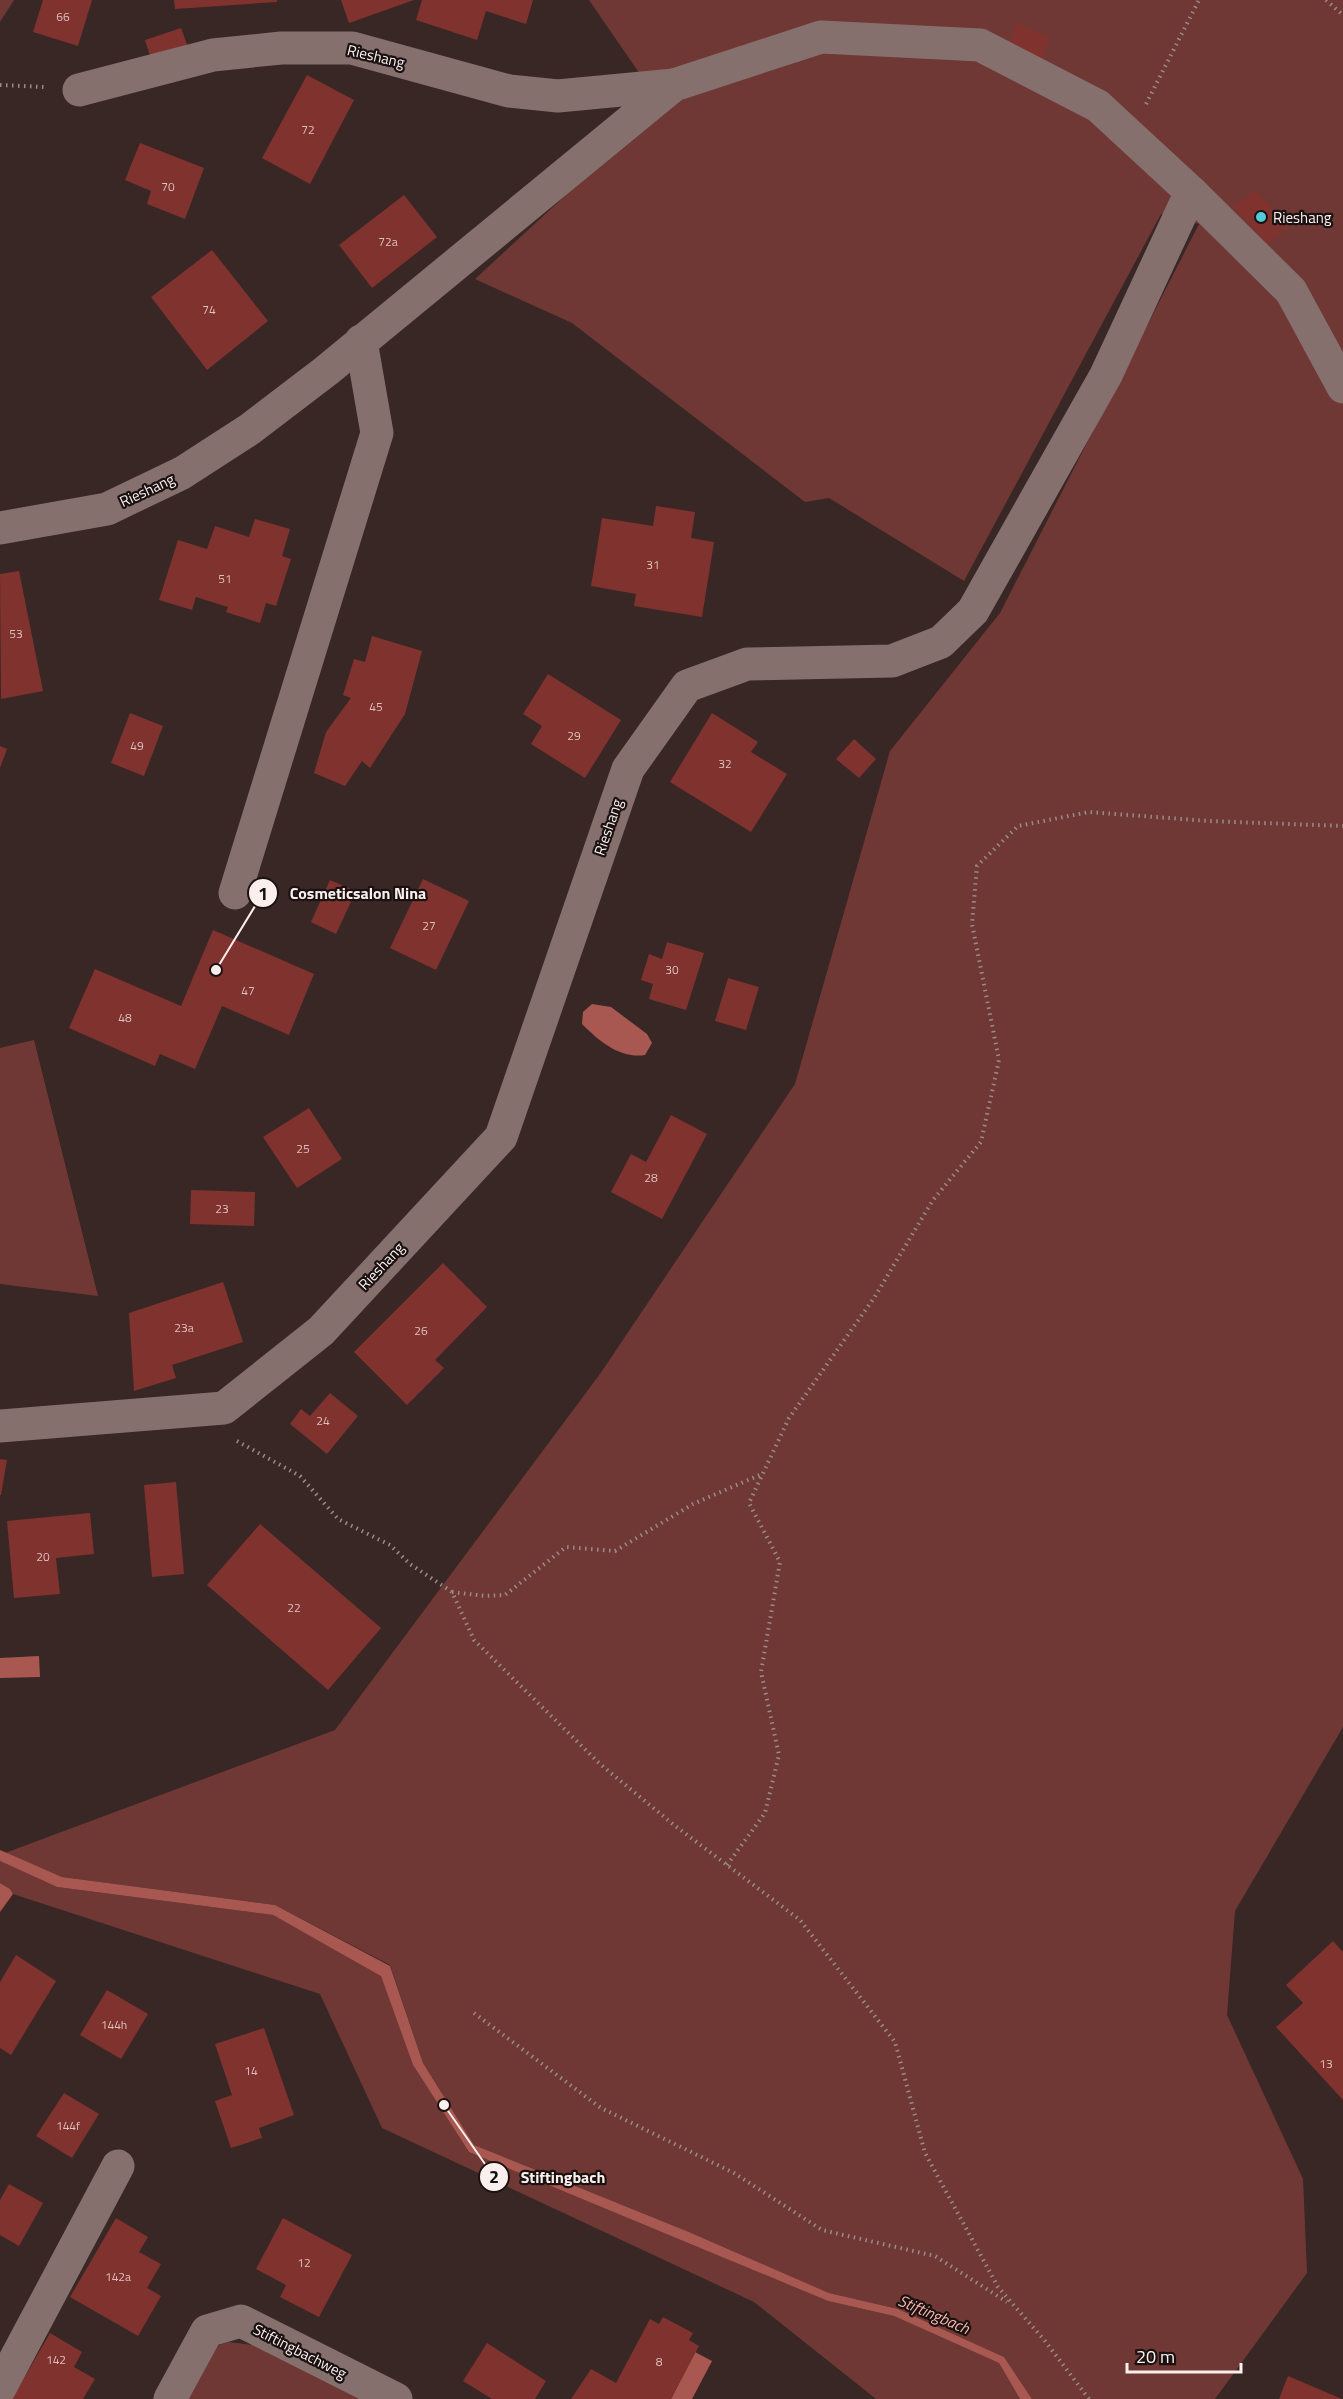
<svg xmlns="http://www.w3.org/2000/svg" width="1343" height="2399" viewBox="0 0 1343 2399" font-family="'Titillium Web',sans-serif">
<rect width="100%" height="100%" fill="#382725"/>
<g fill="#703834">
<polygon points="0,0 14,0 0,22"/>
<polygon points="589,0 1343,0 1343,1727 1235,1911 1227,2015 1303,2179 1307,2273 1215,2399 1032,2399 1004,2357 898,2309 829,2293 689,2232 474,2145 423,2063 390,1965 275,1905 62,1877 5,1853 335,1730 600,1374 795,1084 890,751 1000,613 1199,224 1161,214 964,581 829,498 805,502 572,323 475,279 565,196 655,96"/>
<polygon points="34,1040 98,1296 0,1284 0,1048"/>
<polygon points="0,1861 57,1887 273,1915 381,1975 413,2065 469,2152 828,2301 894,2316 999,2363 1020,2399 876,2399 754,2302 382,2128 320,1994 13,1894 10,1889 0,1883"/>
<polygon points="228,2342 253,2345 361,2399 180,2399 208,2349"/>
</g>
<g fill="#a95851">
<path d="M592 1004 611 1007 647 1034 652 1043 645 1055C620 1059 599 1041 582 1024L583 1012Z"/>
<polygon points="39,1656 40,1677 0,1678 0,1658"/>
<polygon points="0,1850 62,1877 275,1905 390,1966 423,2063 474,2145 689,2232 829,2293 898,2309 1004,2357 1032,2399 1020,2399 999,2363 894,2316 828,2301 469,2152 413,2065 381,1976 273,1915 57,1887 0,1861"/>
<polygon points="0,1883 10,1889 13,1894 0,1912"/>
<polygon points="695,2352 712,2361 692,2399 671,2399"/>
</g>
<g fill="#80322e">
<polygon points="43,0 92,0 78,46 33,32"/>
<polygon points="174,0 277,0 277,2 175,9"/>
<polygon points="341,0 414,0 349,23"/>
<polygon points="422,0 533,0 526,24 486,11 477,40 416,20"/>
<polygon points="1016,22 1050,38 1042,59 1009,45"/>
<polygon points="181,28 189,50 152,62 145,40"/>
<polygon points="307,75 354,100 310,184 262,158"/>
<polygon points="140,143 204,168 185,219 147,204 151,191 125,180"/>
<polygon points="1256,190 1288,227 1267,244 1233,207"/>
<polygon points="404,195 437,237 372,288 339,245"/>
<polygon points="212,250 268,321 207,370 151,297"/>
<polygon points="656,506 695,512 691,538 714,542 702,617 634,606 636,594 591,586 602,518 653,526"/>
<polygon points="255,519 290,529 282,556 291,559 276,606 266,603 260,623 226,612 228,607 196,597 192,610 159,600 178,540 207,549 215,526 249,537"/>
<polygon points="19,571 43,691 1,699 0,574"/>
<polygon points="372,636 422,651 405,714 370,768 362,761 345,786 314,773 326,732 351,698 343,695 354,659 365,662"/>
<polygon points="548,674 621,720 585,778 531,744 542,726 523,714"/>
<polygon points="130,713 163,726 144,776 111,763"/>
<polygon points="712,713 758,742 751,752 787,774 751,832 670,782"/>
<polygon points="854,739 876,759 859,778 836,759"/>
<polygon points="0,746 7,749 0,768"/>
<polygon points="423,879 469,901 436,970 390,948"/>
<polygon points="330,880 356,891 336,934 311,922"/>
<polygon points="213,930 314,974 289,1035 222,1006 195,1069 160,1054 155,1066 69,1028 95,969 181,1006"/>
<polygon points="667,942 704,953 686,1010 649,999 653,984 641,980 649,954 662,959"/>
<polygon points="728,978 759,987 746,1030 715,1021"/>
<polygon points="309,1108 342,1159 297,1188 263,1137"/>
<polygon points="671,1115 707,1134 662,1219 611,1192 631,1154 646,1162"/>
<polygon points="191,1190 255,1192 254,1226 190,1224"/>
<polygon points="443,1263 487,1307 435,1360 444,1368 407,1405 354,1352"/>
<polygon points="223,1282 243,1342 172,1365 176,1378 134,1391 129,1313"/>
<polygon points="330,1393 358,1416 327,1454 290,1424 301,1409 310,1416"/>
<polygon points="0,1459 7,1460 1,1495 0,1495"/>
<polygon points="176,1482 184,1574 152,1577 144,1485"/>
<polygon points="90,1513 94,1554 56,1558 60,1594 14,1598 7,1521"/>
<polygon points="260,1524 381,1628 328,1690 207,1585"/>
<polygon points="1333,1941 1343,1952 1343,2100 1276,2027 1303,2003 1286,1985"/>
<polygon points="16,1955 56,1981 11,2055 0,2048 0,1982"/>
<polygon points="107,1990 148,2014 121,2059 80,2035"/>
<polygon points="264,2028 294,2115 259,2128 262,2138 231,2148 215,2101 232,2095 215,2044"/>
<polygon points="64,2093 99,2114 72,2158 36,2136"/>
<polygon points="9,2184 43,2203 19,2246 0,2235 0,2200"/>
<polygon points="116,2218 148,2237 139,2252 161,2264 147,2288 161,2296 138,2336 70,2297"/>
<polygon points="283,2218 352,2255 319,2317 280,2297 286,2285 256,2269"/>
<polygon points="663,2317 693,2333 689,2340 699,2346 671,2399 571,2399 591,2369 616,2383 650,2319 659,2324"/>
<polygon points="50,2333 82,2352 74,2367 95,2379 83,2399 12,2399"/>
<polygon points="487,2343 546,2381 535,2399 492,2399 463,2381"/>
<polygon points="1288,2376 1342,2399 1279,2399"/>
</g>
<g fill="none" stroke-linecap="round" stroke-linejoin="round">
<g stroke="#9a8b8a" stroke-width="4" stroke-dasharray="1.5 4.5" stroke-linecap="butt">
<polyline points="1326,0 1343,15"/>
<polyline points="0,85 44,87"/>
<polyline points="1146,104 1199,0"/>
<polyline points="237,1441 300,1476 338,1519 390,1545 410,1564 452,1592 474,1640 600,1764 674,1825 800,1920 895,2042 925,2153 998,2287 1045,2341 1089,2399"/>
<polyline points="452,1592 485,1596 505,1595 566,1547 615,1551 693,1504 762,1474"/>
<polyline points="727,1865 765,1813 779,1755 761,1672 780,1562 749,1503 789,1418 874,1298 933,1200 981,1142 999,1060 972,924 977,866 1018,826 1089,812 1208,821 1343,826"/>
<polyline points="474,2013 601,2108 734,2173 822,2230 935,2256 1007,2302"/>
</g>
<g stroke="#85706d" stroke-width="33">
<polyline points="79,90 213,55 281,48 352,48 509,91 558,96 674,85"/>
<polyline points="0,528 107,509 182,473 250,429 326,371 674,85 821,37 980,45 1098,106 1191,192 1291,291 1343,387"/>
<polyline points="235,893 377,433 361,341"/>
<polyline points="0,1426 224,1408 321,1331 501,1137 628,769 687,686 747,664 892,661 941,642 973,611 1106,375 1191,192"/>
<polyline points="0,2388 118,2166"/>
<polyline points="170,2399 207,2331 241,2321 396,2399"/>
</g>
</g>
<circle fill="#52cbd9" stroke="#1a1211" stroke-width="2" cx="1261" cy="217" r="6"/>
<g text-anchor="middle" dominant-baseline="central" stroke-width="4.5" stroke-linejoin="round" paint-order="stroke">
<g font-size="12" fill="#dcc0be">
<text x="63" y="16">66</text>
<text x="308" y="129">72</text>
<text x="168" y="186">70</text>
<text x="388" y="241">72a</text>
<text x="209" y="309">74</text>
<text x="653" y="564">31</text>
<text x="225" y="578">51</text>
<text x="16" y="633">53</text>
<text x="376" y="706">45</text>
<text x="574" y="735">29</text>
<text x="137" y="745">49</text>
<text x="725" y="763">32</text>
<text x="429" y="925">27</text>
<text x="672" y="969">30</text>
<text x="248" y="990">47</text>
<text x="125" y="1017">48</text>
<text x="303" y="1148">25</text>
<text x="651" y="1177">28</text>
<text x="222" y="1208">23</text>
<text x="184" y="1327">23a</text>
<text x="421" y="1330">26</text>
<text x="323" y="1420">24</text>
<text x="43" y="1556">20</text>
<text x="294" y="1607">22</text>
<text x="114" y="2024">144h</text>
<text x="1326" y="2063">13</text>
<text x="251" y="2070">14</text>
<text x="68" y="2125">144f</text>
<text x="304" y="2262">12</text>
<text x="118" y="2276">142a</text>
<text x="56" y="2359">142</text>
<text x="659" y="2361">8</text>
</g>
<g font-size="15" fill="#fbefee" stroke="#1a1211">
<text transform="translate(376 56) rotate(13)">Rieshang</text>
<text transform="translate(147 490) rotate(-25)">Rieshang</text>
<text transform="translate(608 827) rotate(-71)">Rieshang</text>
<text transform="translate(381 1266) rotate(-47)">Rieshang</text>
<text transform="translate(300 2351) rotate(27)">Stiftingbachweg</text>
</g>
<g font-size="15" fill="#fbefee" stroke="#1a1211" text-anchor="start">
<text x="1273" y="217">Rieshang</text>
</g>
<g font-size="16" font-style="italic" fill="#fab4ac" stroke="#1a1211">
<text transform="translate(934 2314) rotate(23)">Stiftingbach</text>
</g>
</g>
<path fill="none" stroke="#fbefee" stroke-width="2" d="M216 970L263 893M444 2105L494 2177"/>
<g fill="#fbefee" stroke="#1a1211" stroke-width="2">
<circle cx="216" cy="970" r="6"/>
<circle cx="444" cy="2105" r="6"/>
<circle cx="263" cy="893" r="15"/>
<circle cx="494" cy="2177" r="15"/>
</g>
<g font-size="18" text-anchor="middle" font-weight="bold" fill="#111">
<text x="263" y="900">1</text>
<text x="494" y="2183">2</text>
</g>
<g font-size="16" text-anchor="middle" font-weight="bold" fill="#fbefee" stroke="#1a1211" stroke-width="4.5" stroke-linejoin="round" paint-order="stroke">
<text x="358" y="899">Cosmeticsalon Nina</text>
<text x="563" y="2183">Stiftingbach</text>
</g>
<path d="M1127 2363v9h114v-9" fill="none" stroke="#fbefee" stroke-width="3"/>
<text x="1136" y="2363" font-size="18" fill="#fbefee" stroke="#1a1211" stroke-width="4.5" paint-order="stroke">20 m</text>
</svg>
